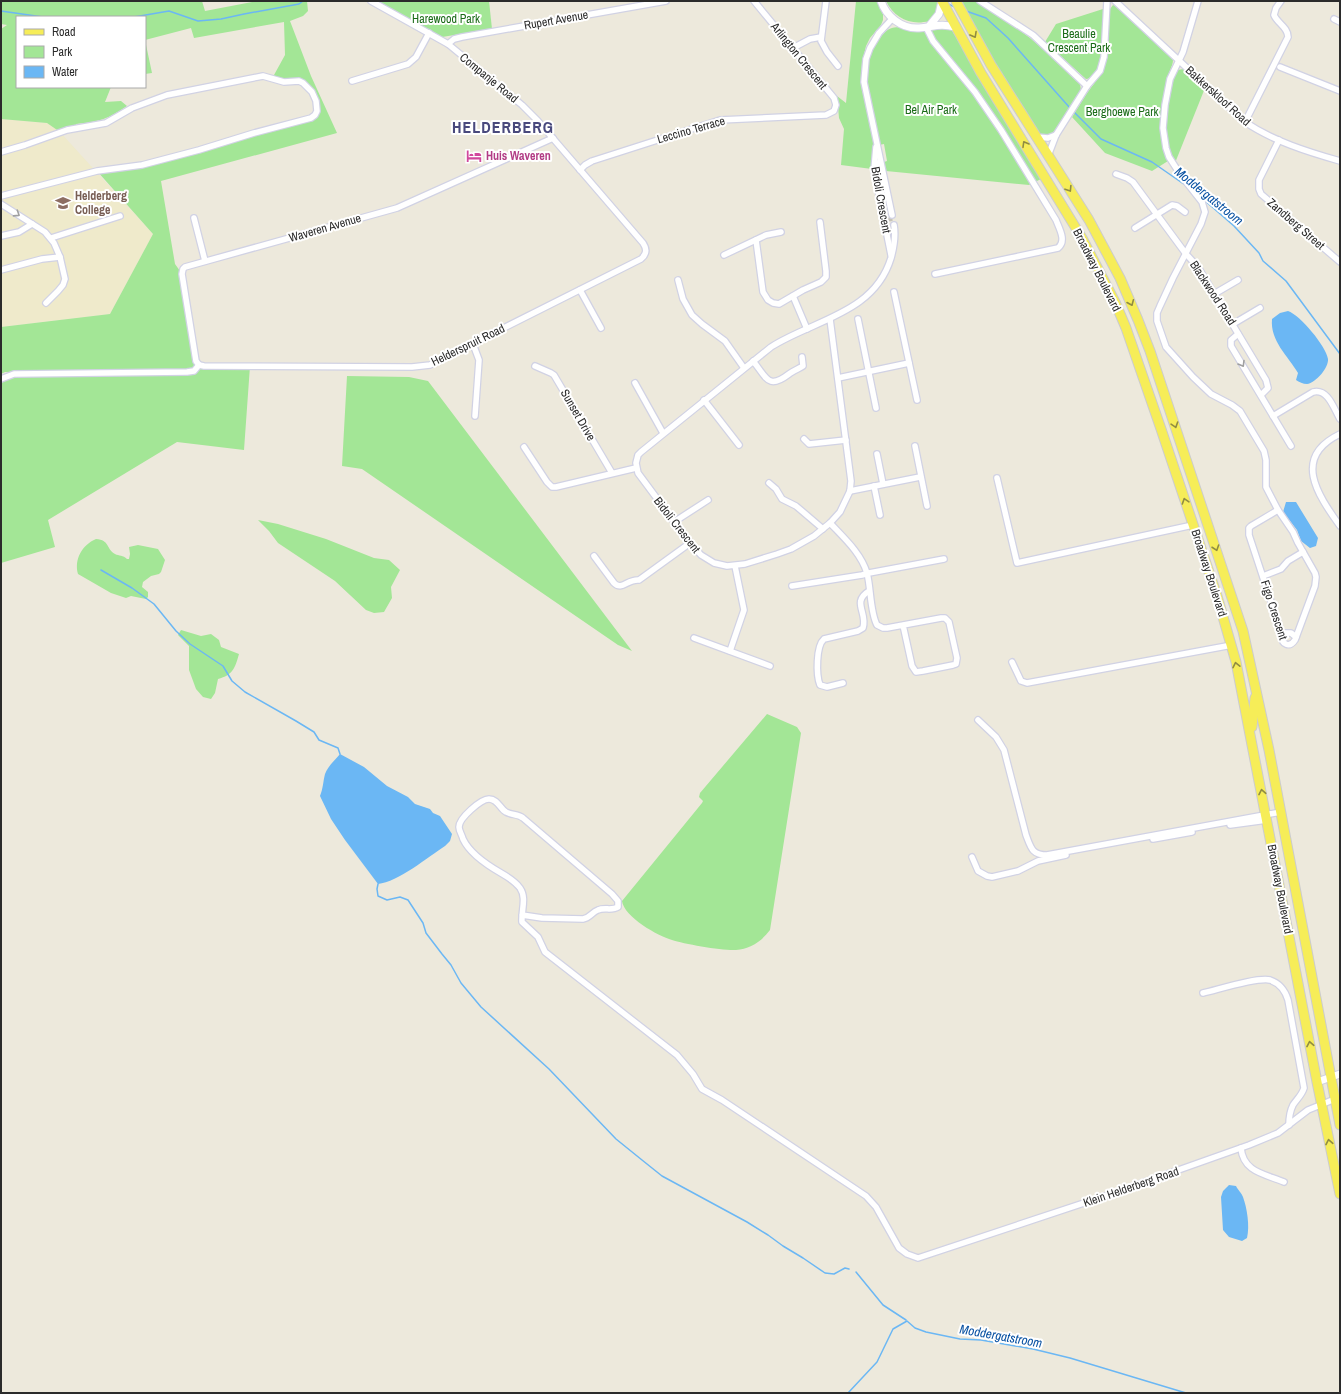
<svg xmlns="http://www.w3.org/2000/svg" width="1341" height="1394" viewBox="0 0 1341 1394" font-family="'Archivo Narrow',sans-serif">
<rect width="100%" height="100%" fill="#ede9dc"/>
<polygon fill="#efeacb" points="1,119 47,123 60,132 153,234 110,314 1,327"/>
<g fill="#a3e696">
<path d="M1 1H202L205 11 257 1H307L308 11 303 16 290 21 311 76 337 133 161 181 175 264 180 271 195 366 192 370 5 372 1 374V327L110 314 153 234 97 171 142 165 314 116 316 101 303 83 274 79V75L285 55 284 22 194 38 191 28 145 40 152 73 145 74V17H17V87H111L105 102 121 101 127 106C108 119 99 122 76 124L77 128 60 132 47 123 1 119V29L7 25 1 24Z"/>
<polygon points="377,1 489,1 492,29 442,37"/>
<polygon points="856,1 877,1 883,14 883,20 881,25 870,38 866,46 862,63 861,77 861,84 874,145 872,169 841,165 844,129 839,118 837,96 846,103"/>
<path d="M886 1H937C940 11 935 14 929 21 911 26 894 18 886 1Z"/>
<path d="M961 1H976C991 13 1007 21 1022 32 1043 47 1061 66 1080 84L1081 90 1055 132 1051 136 1042 135 1039 132 986 48Z"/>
<path d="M1113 5 1119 7 1173 60C1173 66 1168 73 1167 80 1161 106 1157 136 1168 161L1152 171 1105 153 1072 117 1087 93 1102 73 1105 66 1109 12 1110 9Z"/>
<path d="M1103 9H1104C1103 24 1106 77 1086 79L1045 42 1056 24Z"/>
<path d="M939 26 951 29 1041 179 1029 185 886 171 884 162 887 161 884 144 879 145C872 110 856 69 880 38 883 34 886 30 892 28 900 25 910 32 919 32 926 32 932 29 939 26Z"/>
<path d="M1183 69 1205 88 1175 163C1162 140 1166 121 1170 96 1172 87 1173 78 1178 70Z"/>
<polygon points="199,365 250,366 244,450 177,442 48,520 55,547 1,563 1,379 7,376 187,372"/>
<polygon points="347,376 409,377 428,381 632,651 618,645 362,469 342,466"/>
<polygon points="258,520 278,524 326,539 374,558 389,560 400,570 391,587 392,598 384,612 374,613 366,610 335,581 278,543 269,531"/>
<path d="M96 539C110 540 106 549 115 554 119 556 123 555 127 559H129L130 554 129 547 138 545 158 549 165 560 161 572 159 574 151 576 143 582 142 587 148 592V597L146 599 131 596 126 598 111 593 78 574C74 559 82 545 96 539Z"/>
<path d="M181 630 201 636 211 634 219 640 221 647 239 654C235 668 233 675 218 679L215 693 211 699 203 697 196 689 189 670V646L178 635Z"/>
<path d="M767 714 797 727 801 733 770 930C762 941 750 949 736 950 724 951 684 944 672 940 658 936 624 917 622 901L702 803 703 801 699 797 700 793Z"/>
</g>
<g fill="#6bb7f4">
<path d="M1288 311C1300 315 1326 346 1328 359 1329 367 1316 383 1307 384 1303 384 1299 382 1296 380L1298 373C1288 356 1270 341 1272 319L1280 313Z"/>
<polygon points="1286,502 1296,502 1318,538 1316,546 1310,548 1301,541 1297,530 1283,512"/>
<path d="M340 754 364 767 387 786 408 797 415 804 430 809 433 813 440 816 452 834 450 841 445 846C428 857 398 882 378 884L345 840 331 819 320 796C323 789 323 782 325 774 328 766 335 760 340 754Z"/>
<path d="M1229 1185 1236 1186C1238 1190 1241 1192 1243 1197 1247 1208 1250 1226 1247 1238L1242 1241 1229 1237 1223 1230 1221 1197 1223 1191Z"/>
</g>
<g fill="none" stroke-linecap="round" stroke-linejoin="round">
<g stroke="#6bb7f4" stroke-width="1.5">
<polyline points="948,4 955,7"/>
<polyline points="1,11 43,17"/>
<polyline points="966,11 986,18 1008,38 1070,108"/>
<polyline points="134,17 169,11 198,21 221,19 244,14 299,4 303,1"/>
<polyline points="1075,113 1101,139 1152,162 1188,187"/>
<polyline points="1203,199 1234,226 1259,253 1263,261 1286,281 1340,354"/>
<polyline points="101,570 132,588 154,604 176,631 190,644 223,666 232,681 245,692 296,721 314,732 319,740 338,748 340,754"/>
<polyline points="378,884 377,889 378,896 387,900 400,897 408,900 423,923 426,933 442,954 451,965 461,983 481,1007 549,1069 616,1139 642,1160 662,1176 747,1222 768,1235 783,1246 803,1258 825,1273 834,1274 845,1268 849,1269"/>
<polyline points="856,1272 883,1305 906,1320"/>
<polyline points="848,1393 877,1362 893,1329 907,1321 915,1328 926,1332 960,1339 981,1340 1033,1349 1070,1358 1186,1393"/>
</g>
<polyline stroke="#c6c3b9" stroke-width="5.5" stroke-dasharray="5.5 3" stroke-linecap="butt" points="889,216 891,226"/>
<g stroke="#d1d2e4" stroke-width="8">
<g id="minor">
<polyline points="826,1 821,41 827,52 838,66"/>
<polyline points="980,1 1033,35 1087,86"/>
<path d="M1115 1 1245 122C1273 141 1308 152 1340 161"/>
<polyline points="1198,1 1183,52 1170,79 1165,105 1163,128 1166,148 1169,157 1180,174 1202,202 1205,212 1201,224 1173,278 1160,306 1157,313 1157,321 1166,347 1193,377 1211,394 1232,405 1240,411 1264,451 1266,460 1266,487 1278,510"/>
<polyline points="892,19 879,33 870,48 866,59 864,82 892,215"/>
<polyline points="1334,19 1340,22"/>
<path d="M926 27 933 41 975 92 1001 130 1056 220C1059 228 1067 241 1058 248L935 274"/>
<polyline points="448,44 454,39 462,37 666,1"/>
<polyline points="793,48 810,39 821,37"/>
<polyline points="1280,67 1340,91"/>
<polyline points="352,81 408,64 416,57 429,33"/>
<path d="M1245 122 1288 37C1288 27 1277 23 1274 15L1276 8 1281 1"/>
<polyline points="1037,137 1048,138 1056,135"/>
<polyline points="1279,140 1259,180 1259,189 1261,194 1340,262"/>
<polyline points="876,147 874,170 891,255"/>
<polyline points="1,152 25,145 67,130 106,123 132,108 167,95 263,76 284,82 299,81 303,83 312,92 316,101 317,111 315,115 311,118 254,133 199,150 142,165 97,171 1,196"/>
<polyline points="1048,156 1056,135 1087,86 1100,71 1104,57 1107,1"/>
<polyline points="877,163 883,200"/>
<polyline points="580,170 585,165 592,161 720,120 826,115 834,111 836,105 834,98 754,1"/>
<polyline points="1116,174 1127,178 1133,182 1186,254 1198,267 1266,380 1268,388 1261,395"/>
<polyline points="1,204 45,232 54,243 60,257 65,279 63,285 58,291 46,303"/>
<polyline points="194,218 205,261"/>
<polyline points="1135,228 1172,205 1177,206 1185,212"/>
<polyline points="1,236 19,232 32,224"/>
<polyline points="51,238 120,216"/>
<polyline points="756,240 763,292 768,300 773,303 779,304 803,290 821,282 826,277 826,271 820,222"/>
<polyline points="724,255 766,235 781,232"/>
<polyline points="1,270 42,259 60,257"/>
<polyline points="678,280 683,299 692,315 702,324 725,341 744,368"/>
<polyline points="580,290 601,328"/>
<polyline points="894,292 917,400"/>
<polyline points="1214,294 1238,280"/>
<polyline points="793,296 807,329"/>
<path d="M830 319 851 481 850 491 840 512 830 523 814 536 791 549 777 554 745 564 727 566 714 563 701 555 690 543 638 473 636 463 638 455 641 452 771 347C813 320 874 314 891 258 894 247 896 236 894 225"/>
<polyline points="858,319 876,408"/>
<polyline points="1233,324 1260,308"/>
<polyline points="1238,334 1231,340 1231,346 1291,446"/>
<polyline points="473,344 479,360 475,416"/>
<path d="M753 361C767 378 768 390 789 374 793 371 798 369 803 366L802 357"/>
<path d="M199 365 204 366 412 367 430 365 641 259C647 254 647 249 643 243L538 121 522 105 448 44 371 1"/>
<polyline points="199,365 196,361 182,274 183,269 185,267 397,208 553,138"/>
<polyline points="535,366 551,373 554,375 612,473"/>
<polyline points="838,378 909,363"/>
<polyline points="1,379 14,374 187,372 194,371 199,365"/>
<polyline points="635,383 663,433"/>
<polyline points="704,400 739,445"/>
<path d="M1273 416 1313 392C1328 388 1334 409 1340 419"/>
<path d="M1340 434C1292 457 1317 494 1340 526"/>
<polyline points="804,439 809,444 846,440"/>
<polyline points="915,446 927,506"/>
<polyline points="524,447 547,482 552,487 556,487 636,468"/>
<polyline points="877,454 883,484"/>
<polyline points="997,478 1017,563 1193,525"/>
<polyline points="769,483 776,489 782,499 796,506 823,529"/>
<polyline points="874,486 880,515"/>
<polyline points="850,491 920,477"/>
<path d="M1278 510 1293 532 1298 543 1315 573 1316 577 1315 586 1295 640C1290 648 1281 645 1282 635L1249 535V528L1251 526Z"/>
<polyline points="674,522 708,500"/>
<path d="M830 523C844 538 861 553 867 573 871 588 870 612 877 625L883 628H887L941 618H945L949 622 957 658 956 664 953 665 923 671 916 672 912 666 903 625"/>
<path d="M594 556 614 583C622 591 627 579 639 580L690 543"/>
<polyline points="1263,576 1281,569 1288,561 1303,552"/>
<polyline points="792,586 862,575 869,573 944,559"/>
<polyline points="1282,635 1285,633 1291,633 1296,637"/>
<polyline points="694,638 770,666"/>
<polyline points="730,651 744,610 735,566"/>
<polyline points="1012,662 1021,681 1027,683 1232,645"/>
<path d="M843 683 827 687 820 685C816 675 816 646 824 639L858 631 863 628C868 613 851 602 869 591"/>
<path d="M978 720 996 737 1004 750 1026 835C1031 848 1032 855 1047 855L1281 812"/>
<polyline points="1230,825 1267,820"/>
<polyline points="1153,839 1192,832"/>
<polyline points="972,857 978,871 987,876 992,877 1018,871 1038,861 1066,855"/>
<path d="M522 915 542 918 583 919C590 918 592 912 598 910 604 907 612 911 618 907V901L612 894 523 818C518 814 511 815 506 812 500 809 498 799 489 799 481 799 459 818 459 827 459 831 462 835 463 839 470 854 487 865 501 873 508 877 515 881 520 888 527 898 521 911 522 922L538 937 545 952 677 1055 693 1074 702 1089 722 1100 866 1196 876 1207 899 1248 907 1254 918 1258 1108 1195 1249 1145 1278 1133 1308 1110 1335 1099"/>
<path d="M1203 993C1217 990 1257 977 1270 980 1279 983 1285 990 1288 1000L1304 1088C1302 1095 1297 1099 1293 1105 1290 1111 1289 1118 1289 1125"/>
<path d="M1241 1148C1243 1172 1265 1174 1284 1182"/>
</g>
</g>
<g stroke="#d1d2e4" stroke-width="9">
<g id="tertiary">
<path d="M881 1C886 16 901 29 919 28 933 27 940 23 955 27"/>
<polyline points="930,25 939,14 942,1"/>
<polyline points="1317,1082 1340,1074"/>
</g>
</g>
<g stroke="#ccc" stroke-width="11">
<g id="primary">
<polyline points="942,1 981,73 1082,238 1115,302 1126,328 1161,429 1217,596 1236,662 1317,1082 1340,1194"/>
<polyline points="956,1 991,65 1089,220 1120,278 1138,320 1150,351 1243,631 1269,750 1340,1125"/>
<polyline points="1252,727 1255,698 1256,696"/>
</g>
</g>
<use href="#minor" stroke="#fff" stroke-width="5.5"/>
<use href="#tertiary" stroke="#fff" stroke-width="7"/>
<use href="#primary" stroke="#f6ed58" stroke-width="9"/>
</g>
<defs><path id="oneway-chevron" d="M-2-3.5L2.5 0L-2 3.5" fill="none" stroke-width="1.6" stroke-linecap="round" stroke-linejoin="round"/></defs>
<g stroke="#908c42">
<use href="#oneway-chevron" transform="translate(974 35) rotate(61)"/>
<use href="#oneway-chevron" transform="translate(1025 144) rotate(-120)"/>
<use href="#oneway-chevron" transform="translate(1069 189) rotate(58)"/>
<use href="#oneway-chevron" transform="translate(1131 303) rotate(67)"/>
<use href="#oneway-chevron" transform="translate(1175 425) rotate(72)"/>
<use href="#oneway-chevron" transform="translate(1185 501) rotate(-108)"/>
<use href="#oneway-chevron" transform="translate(1216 548) rotate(71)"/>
<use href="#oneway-chevron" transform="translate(1236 665) rotate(-102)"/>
<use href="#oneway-chevron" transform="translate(1262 792) rotate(-101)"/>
<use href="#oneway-chevron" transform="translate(1310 1044) rotate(-101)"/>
<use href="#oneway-chevron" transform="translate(1329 1142) rotate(-101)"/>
</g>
<g stroke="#a0a0a0">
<use href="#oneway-chevron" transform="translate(17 214) rotate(33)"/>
<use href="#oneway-chevron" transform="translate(1242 364) rotate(59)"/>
</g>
<defs>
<g id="hotel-bare" transform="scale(1.2)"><path d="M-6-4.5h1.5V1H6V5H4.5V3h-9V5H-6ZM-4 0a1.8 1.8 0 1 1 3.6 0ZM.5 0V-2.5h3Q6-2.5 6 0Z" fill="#d1479c" stroke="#fff" stroke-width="2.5" paint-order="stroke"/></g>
<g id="university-bare" transform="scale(1.2)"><path d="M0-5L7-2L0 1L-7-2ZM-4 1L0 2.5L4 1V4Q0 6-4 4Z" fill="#8d6e63" stroke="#fff" stroke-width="2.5" paint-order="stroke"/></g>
</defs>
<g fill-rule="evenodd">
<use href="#hotel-bare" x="474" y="156"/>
<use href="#university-bare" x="63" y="203"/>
</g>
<g text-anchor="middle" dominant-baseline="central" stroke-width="4" stroke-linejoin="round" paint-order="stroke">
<g font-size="12" fill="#1a6b17" stroke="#fff">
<text x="446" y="19">Harewood Park</text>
<text x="1079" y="34">Beaulie<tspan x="1079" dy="14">Crescent Park</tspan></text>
<text x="931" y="110">Bel Air Park</text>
<text x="1122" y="112">Berghoewe Park</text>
</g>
<g font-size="12" fill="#2b2b2b" stroke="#fff">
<text transform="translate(556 20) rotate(-10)">Rupert Avenue</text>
<text transform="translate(799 56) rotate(51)">Arlington Crescent</text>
<text transform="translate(489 78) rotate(39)">Companje Road</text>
<text transform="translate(1218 96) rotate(42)">Bakkerskloof Road</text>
<text transform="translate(691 130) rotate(-16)">Leccino Terrace</text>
<text transform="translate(881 200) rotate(80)">Bidoli Crescent</text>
<text transform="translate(1296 224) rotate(41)">Zandberg Street</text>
<text transform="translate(325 228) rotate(-16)">Waveren Avenue</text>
<text transform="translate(1097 270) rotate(63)">Broadway Boulevard</text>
<text transform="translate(1213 293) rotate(57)">Blackwood Road</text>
<text transform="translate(468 345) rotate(-26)">Helderspruit Road</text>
<text transform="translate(578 415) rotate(60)">Sunset Drive</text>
<text transform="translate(677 525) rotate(52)">Bidoli Crescent</text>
<text transform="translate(1209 573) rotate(72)">Broadway Boulevard</text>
<text transform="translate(1274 610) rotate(72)">Figo Crescent</text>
<text transform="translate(1280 889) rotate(79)">Broadway Boulevard</text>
<text transform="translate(1131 1187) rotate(-19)">Klein Helderberg Road</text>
</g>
<g font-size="12" font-weight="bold" fill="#b23c85" stroke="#fff" text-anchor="start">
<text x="486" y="156">Huis Waveren</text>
</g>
<g font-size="12" font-weight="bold" fill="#785e54" stroke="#fff" text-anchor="start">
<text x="75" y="196">Helderberg<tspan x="75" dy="14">College</tspan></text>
</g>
<g font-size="13" font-style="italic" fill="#0851a2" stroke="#fff">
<text transform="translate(1209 196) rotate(39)">Moddergatstroom</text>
<text transform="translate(1001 1336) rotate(10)">Moddergatstroom</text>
</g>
<g font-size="16" font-weight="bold" letter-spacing="1" fill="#49497d" stroke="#fff">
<text x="503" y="127">HELDERBERG</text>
</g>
</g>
<rect width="1341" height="1394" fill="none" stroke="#2b2b2b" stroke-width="4"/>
<rect x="16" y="16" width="130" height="72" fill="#ffffff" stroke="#aaaaaa"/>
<rect x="24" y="29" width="20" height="6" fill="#f6ed58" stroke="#aaaaaa"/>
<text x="52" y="36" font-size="12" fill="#2b2b2b">Road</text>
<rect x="24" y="46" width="20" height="12" fill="#a3e696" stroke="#aaaaaa"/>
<text x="52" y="56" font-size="12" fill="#2b2b2b">Park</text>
<rect x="24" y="66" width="20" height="12" fill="#6bb7f4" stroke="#aaaaaa"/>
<text x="52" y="76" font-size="12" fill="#2b2b2b">Water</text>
</svg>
